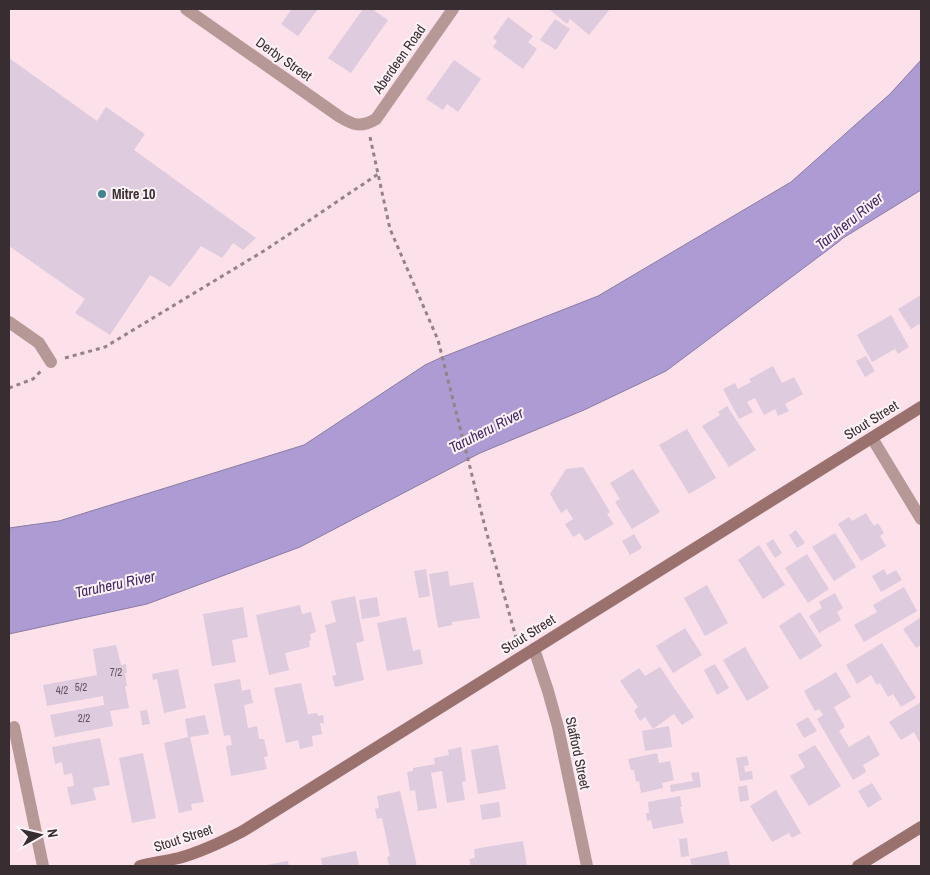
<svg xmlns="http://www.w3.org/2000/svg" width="930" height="875" viewBox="0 0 930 875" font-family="'Archivo Narrow',sans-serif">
<rect width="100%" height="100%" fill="#fce1ea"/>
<polygon fill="#ad9cd3" stroke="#8a7ba2" points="921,60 921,190 843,238 837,243 666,371 584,410 480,453 300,547 147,604 9,634 9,528 59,521 304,445 425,365 440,358 598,296 791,182 890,94"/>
<g fill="#decbdd">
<polygon points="292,9 318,9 298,36 281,24"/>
<polygon points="363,9 372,9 388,20 351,73 328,58"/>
<polygon points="549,9 610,9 589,35 570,19 567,24"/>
<polygon points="508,17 533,36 528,42 537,49 523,69 493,47 497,41 493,38"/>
<polygon points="555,19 570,29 556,50 540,40"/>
<polygon points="9,58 97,121 106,107 145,134 134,150 256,238 243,250 233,243 222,258 201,246 170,287 150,275 110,335 75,313 85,299 9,246"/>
<polygon points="454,60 481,79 458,112 447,104 443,110 426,99"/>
<polygon points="921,295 921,328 919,324 911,329 898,309"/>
<polygon points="891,315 909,347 898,354 895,349 872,362 857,335"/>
<polygon points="866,356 875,371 865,377 856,361"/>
<polygon points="773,366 782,383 794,377 803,394 785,404 789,411 778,416 775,409 764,415 755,398 747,402 753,412 739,419 723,389 735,383 738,389 751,382 749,379"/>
<polygon points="727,406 756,450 729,467 702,426 720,415 718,412"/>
<polygon points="687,429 716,478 689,494 659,445"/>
<polygon points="583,467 610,512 607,514 614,524 585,541 580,533 573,537 565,524 573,519 567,509 561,513 550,494 566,469"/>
<polygon points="633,469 660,512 632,529 615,502 620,499 610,483"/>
<polygon points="866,513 874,526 878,523 884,533 880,536 886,546 861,561 838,524 849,517 852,521"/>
<polygon points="796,530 805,543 797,548 789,535"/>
<polygon points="835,533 856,567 834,581 812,547"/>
<polygon points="634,534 642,548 630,555 622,541"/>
<polygon points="773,539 782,553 775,558 766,544"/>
<polygon points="759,545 785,585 763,599 738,560"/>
<polygon points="807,554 829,589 808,603 785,568"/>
<polygon points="426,569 430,596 419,598 414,571"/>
<polygon points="884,569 887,575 896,570 902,580 881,592 872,576"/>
<polygon points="448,571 450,586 473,582 480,618 452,622 452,625 438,628 429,574"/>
<polygon points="707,585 728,623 705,636 684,598"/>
<polygon points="904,587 917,611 864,642 854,625 877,612 873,605"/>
<polygon points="835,593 843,608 837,612 841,620 819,633 809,616 822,608 819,602"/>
<polygon points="355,596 364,641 356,643 364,680 335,687 332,676 336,675 325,625 336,622 331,601"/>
<polygon points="377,597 380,616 362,619 359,600"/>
<polygon points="300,605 302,614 311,612 316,632 310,634 311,640 309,641 310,647 285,653 289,670 269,675 256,615"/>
<polygon points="243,607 248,637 232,640 236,662 212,666 203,614"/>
<polygon points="800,612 822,646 800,660 779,626"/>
<polygon points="406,617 413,651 420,649 423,664 387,671 377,623"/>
<polygon points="921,617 921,645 916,648 903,629"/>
<polygon points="685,628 702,655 673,673 656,646"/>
<polygon points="882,643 916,698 901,707 893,694 888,697 880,683 877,685 871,675 857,684 846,665"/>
<polygon points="116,645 121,665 126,664 127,673 125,673 127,686 125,686 129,708 110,711 113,726 55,737 50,715 104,705 103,696 47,706 43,685 97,675 93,649"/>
<polygon points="745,647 769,688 747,701 723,660"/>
<polygon points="715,664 729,688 717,695 704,670"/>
<polygon points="660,667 694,717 682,725 674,714 653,729 645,717 640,721 634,711 638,707 620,681 639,668 645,676"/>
<polygon points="178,669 186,708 164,713 157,679 153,680 152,674"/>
<polygon points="836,672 851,697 834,707 845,727 839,731 849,747 869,735 880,755 863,765 866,772 853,780 817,719 823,715 819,709 815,711 804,691"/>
<polygon points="240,679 242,691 250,689 253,703 244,705 248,728 257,726 259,739 264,739 268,756 264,757 267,769 231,776 226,746 232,745 230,735 224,736 214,684"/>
<polygon points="301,683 308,714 317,713 318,716 323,715 324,723 320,723 322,734 312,736 313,746 300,749 298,740 286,743 274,688"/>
<polygon points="921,702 921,745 914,732 901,740 889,722"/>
<polygon points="147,710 150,724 142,725 140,711"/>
<polygon points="205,715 209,734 190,737 204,802 191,804 192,810 179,813 164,743 188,737 185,719"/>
<polygon points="808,717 817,731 804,738 796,724"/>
<polygon points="669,726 672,747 645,751 642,731"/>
<polygon points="100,738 110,785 93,788 96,800 71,805 67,787 74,786 72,773 64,775 62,762 55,764 52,747"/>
<polygon points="498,745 506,789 478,794 471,750"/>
<polygon points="815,745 841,786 809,806 790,776 805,767 798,755"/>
<polygon points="461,747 466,781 462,782 465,800 447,803 442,771 431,773 437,808 418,811 415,790 410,791 407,772 413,771 413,768 435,764 434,758 449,755 448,750"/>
<polygon points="143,753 156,818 132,823 119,758"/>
<polygon points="657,753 659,763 670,761 674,780 662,783 663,788 641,793 639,781 636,782 634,770 631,770 628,759"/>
<polygon points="747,756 749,765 744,766 745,772 752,771 753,779 740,781 736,758"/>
<polygon points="699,772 701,787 671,792 670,785 693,781 691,773"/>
<polygon points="872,783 882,799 868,808 858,791"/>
<polygon points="747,785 749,800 740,802 738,787"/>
<polygon points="776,790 801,833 792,838 789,833 772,842 750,806"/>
<polygon points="400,791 417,866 389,866 387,857 390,856 382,818 377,819 375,809 379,808 377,796"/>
<polygon points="680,796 682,807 680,807 684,823 653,829 651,820 647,821 646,813 649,813 648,802"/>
<polygon points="499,802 501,817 482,820 480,805"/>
<polygon points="687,838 689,856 681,857 679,839"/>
<polygon points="523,841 527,866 471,866 469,859 475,858 474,849"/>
<polygon points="356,851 359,866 322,866 321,858"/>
<polygon points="727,851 730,866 692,866 690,859"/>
<polygon points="288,861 289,866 266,866 266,865"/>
</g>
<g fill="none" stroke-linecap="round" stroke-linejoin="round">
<g stroke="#958389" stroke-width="3" stroke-dasharray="4 4" stroke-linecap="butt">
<polyline points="370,137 390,229 438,340 485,527 517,641"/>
<polyline points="65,358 105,347 267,249 378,174"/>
<polyline points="9,388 33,379 41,371"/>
</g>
<g stroke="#b69896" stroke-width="12">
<path d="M186 9 340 117C353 125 361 128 376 119L453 9"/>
<polyline points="9,322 39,343 51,362"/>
<polyline points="872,438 921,519"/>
<polyline points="534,649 548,691 558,727 587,866"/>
<polyline points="14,727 43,866"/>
</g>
<g stroke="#9b716e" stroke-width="12">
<path d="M140 866C153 863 166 861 179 858 201 852 222 842 243 831L921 407"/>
<polyline points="858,866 921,827"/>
</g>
</g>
<circle fill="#408492" stroke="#fef3f7" stroke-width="2" cx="102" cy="194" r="5"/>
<g text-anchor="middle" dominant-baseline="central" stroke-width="4" stroke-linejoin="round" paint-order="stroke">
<g font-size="11" fill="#62545c">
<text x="116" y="672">7/2</text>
<text x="81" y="687">5/2</text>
<text x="62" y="690">4/2</text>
<text x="84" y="718">2/2</text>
</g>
<g font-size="14" fill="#382d31" stroke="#fef3f7">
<text transform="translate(284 59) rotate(35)">Derby Street</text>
<text transform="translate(399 59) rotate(-55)">Aberdeen Road</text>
<text transform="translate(871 420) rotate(-32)">Stout Street</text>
<text transform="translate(528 634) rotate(-32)">Stout Street</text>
<text transform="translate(578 753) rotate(78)">Stafford Street</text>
<text transform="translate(183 838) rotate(-18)">Stout Street</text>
</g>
<g font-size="14" font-weight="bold" fill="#382d31" stroke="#fef3f7" text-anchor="start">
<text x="112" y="194">Mitre 10</text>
</g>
<g font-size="15" font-style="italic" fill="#402768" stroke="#fef3f7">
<text transform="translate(849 221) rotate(-39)">Taruheru River</text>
<text transform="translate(486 430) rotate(-27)">Taruheru River</text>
<text transform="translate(115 584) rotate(-12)">Taruheru River</text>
</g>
</g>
<rect width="930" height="875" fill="none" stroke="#382d31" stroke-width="20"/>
<g transform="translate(40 835) rotate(82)" stroke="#fef3f7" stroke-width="4" paint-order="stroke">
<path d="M0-4L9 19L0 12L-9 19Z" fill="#382d31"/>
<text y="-8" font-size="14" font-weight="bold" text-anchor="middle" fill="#382d31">N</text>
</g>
</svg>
